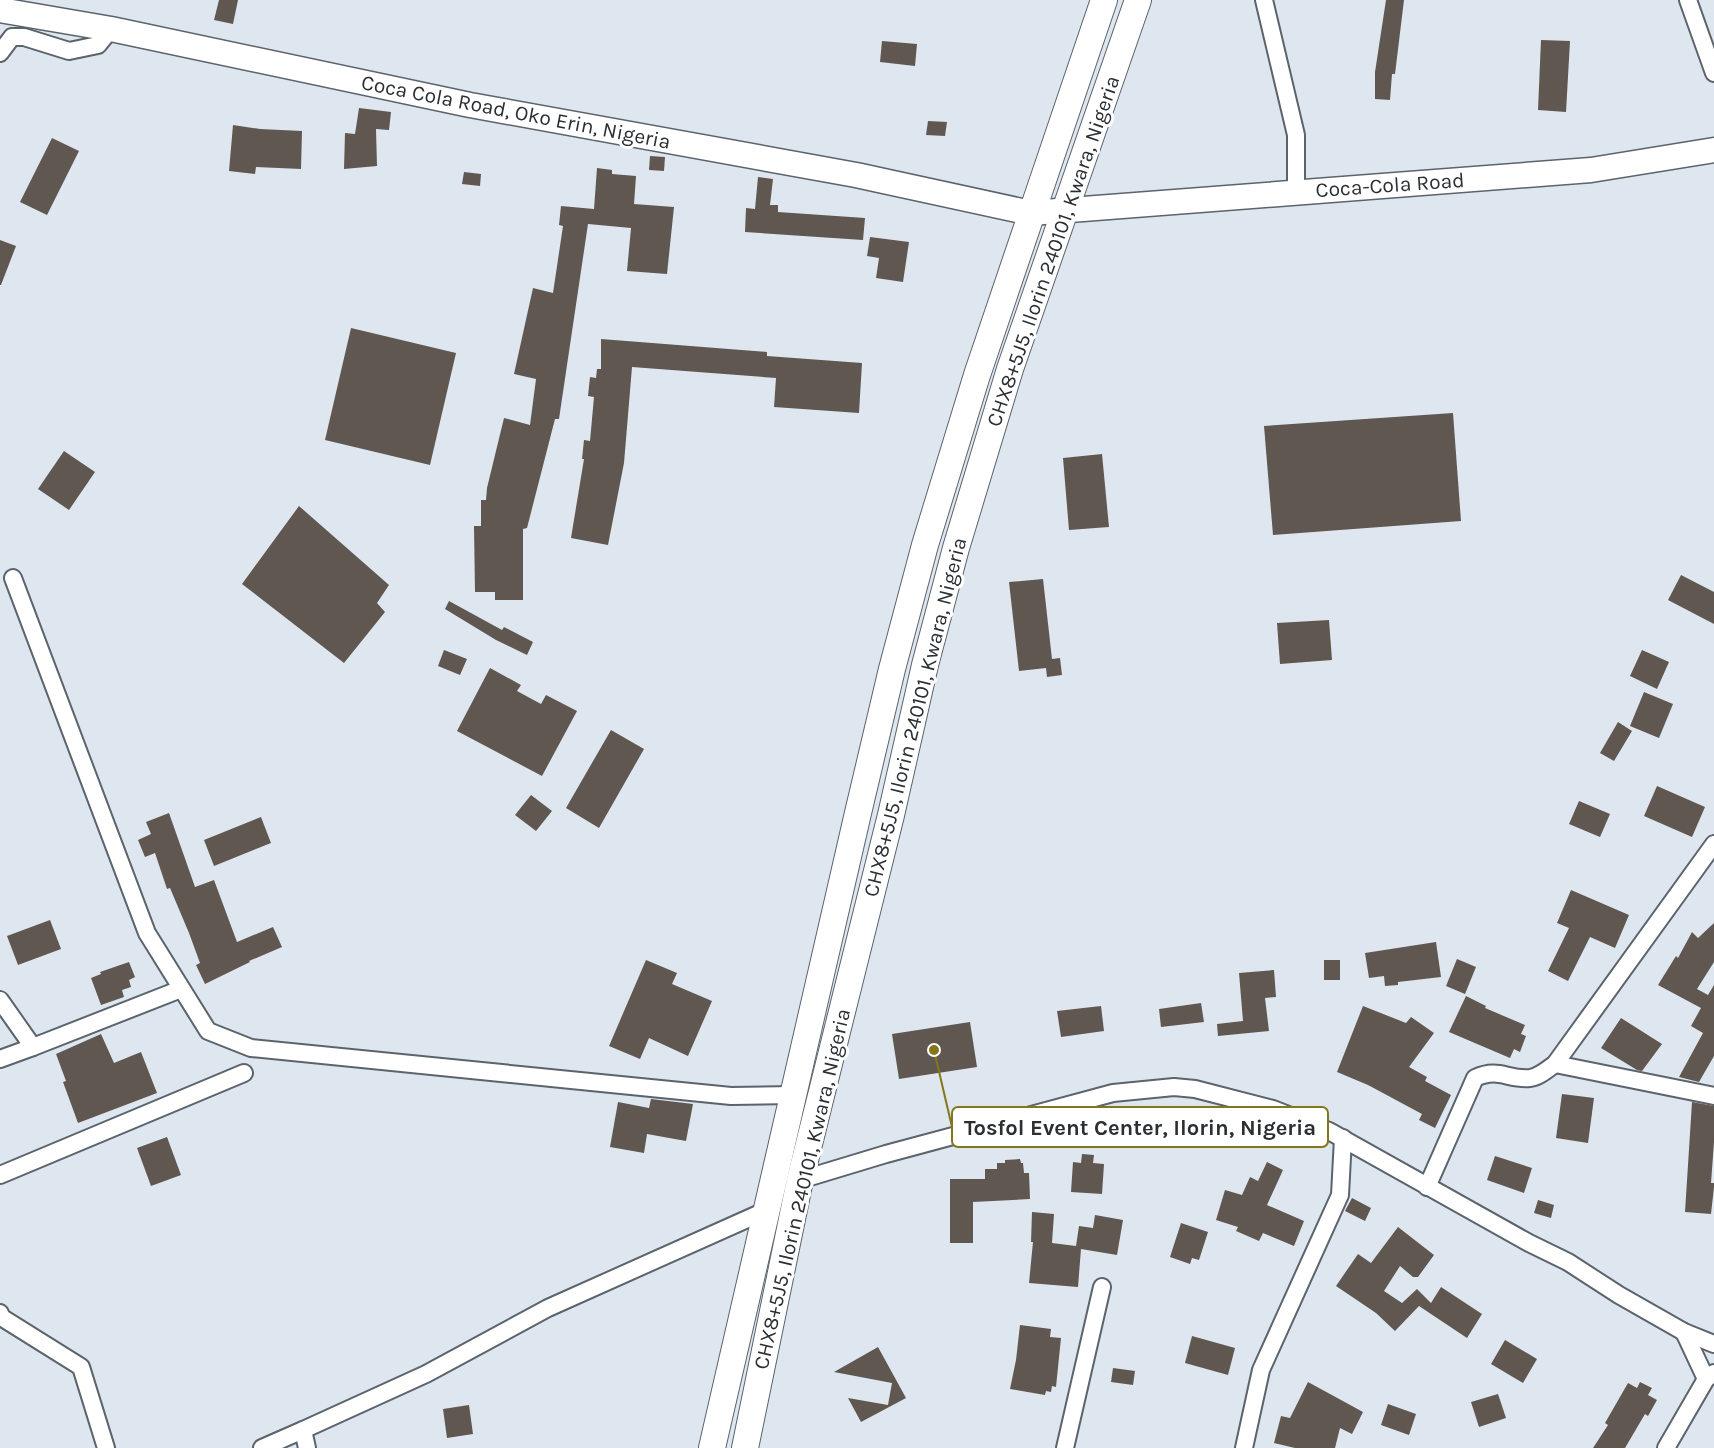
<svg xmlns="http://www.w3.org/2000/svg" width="1714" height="1448" viewBox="0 0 1714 1448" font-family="Karla,sans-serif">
<rect width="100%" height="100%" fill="#dee7f0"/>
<g fill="#605750">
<polygon points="219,0 238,0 233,24 214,20"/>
<polygon points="1386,0 1404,0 1395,74 1392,74 1390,100 1375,99 1375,72"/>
<polygon points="1541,40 1570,41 1566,112 1538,110"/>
<polygon points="882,41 917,44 915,66 880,62"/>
<polygon points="359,108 391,112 389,130 376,129 377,166 344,169 345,133 355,134"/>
<polygon points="928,121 947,122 945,136 926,135"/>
<polygon points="233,125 260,129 302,131 301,169 256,167 255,174 229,171"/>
<polygon points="52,138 79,151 47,215 20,202"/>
<polygon points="650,156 665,157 664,171 649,170"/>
<polygon points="597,168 612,170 612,174 636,176 634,204 674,207 667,274 627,271 631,228 588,224 559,419 555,419 527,528 523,529 523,600 495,600 495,592 475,592 474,526 481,526 481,500 486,500 487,488 504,418 530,425 536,379 514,374 533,288 553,293 563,226 559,225 561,206 594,209"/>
<polygon points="464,172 481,174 480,186 462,184"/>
<polygon points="758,177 773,179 770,205 778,205 778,212 865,218 863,240 745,232 746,208 755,209"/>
<polygon points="870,237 909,242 903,282 876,278 879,258 867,256"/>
<polygon points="0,240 16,246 1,285 0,285"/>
<polygon points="351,328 456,353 430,465 325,440"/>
<polygon points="601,339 767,352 767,356 862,363 859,413 774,407 776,378 632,367 624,463 608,545 571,538 584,459 582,459 584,440 590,441 594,397 588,396 590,377 596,378 597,369 601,369"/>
<polygon points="1453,413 1461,521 1273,535 1264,426"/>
<polygon points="64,451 95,472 69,510 38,489"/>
<polygon points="1102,454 1109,527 1069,530 1063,458"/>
<polygon points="299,506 389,585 377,603 385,612 344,663 242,584"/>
<polygon points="1681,575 1714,592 1714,624 1668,600"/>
<polygon points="1043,579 1052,659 1060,658 1062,675 1047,677 1046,668 1019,671 1009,582"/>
<polygon points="449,601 502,630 504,627 533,642 527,655 496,640 445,609"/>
<polygon points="1329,620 1332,660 1280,664 1277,623"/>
<polygon points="444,650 467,659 460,675 438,666"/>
<polygon points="1642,650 1669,662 1657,689 1630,676"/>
<polygon points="490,668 521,685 517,691 541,704 546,695 577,711 542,776 457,731"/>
<polygon points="1644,692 1673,704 1659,738 1630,726"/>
<polygon points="1618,722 1632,731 1614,761 1600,753"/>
<polygon points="611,730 644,749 599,828 566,808"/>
<polygon points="1657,786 1705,807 1692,837 1644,816"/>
<polygon points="531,795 552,811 536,831 515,815"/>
<polygon points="1579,801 1610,814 1600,837 1569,824"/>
<polygon points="169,813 195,887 214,880 237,942 273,927 282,947 249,961 250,962 205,984 196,965 200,963 189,933 170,888 167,889 155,853 145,857 138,840 151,834 146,822"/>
<polygon points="261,817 271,843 214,866 204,840"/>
<polygon points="1571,890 1629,915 1615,948 1590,937 1568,981 1548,971 1569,928 1557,923"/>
<polygon points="50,920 61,949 18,965 7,936"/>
<polygon points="1714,923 1714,962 1697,989 1708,995 1714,985 1714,1056 1699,1082 1679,1077 1703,1033 1691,1026 1701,1008 1658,985 1676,956 1678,958 1692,932 1698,938"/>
<polygon points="1436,942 1441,977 1398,982 1398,985 1385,986 1384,976 1369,978 1365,953"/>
<polygon points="1457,959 1476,967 1465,994 1446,986"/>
<polygon points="646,960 677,973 672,984 712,1001 688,1056 649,1038 640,1059 609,1046"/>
<rect x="1324" y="960" width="16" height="20"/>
<polygon points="129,962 135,977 129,980 131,987 122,990 124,997 101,1005 91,978 101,974 100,972"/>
<polygon points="1274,970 1276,997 1265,998 1269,1031 1218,1036 1217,1024 1243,1021 1239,973"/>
<polygon points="1466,996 1486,1006 1485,1008 1525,1025 1521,1034 1526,1036 1520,1052 1514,1049 1510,1058 1449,1032"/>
<polygon points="1201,1003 1204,1022 1161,1027 1159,1009"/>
<polygon points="1101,1006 1104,1031 1061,1037 1057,1011"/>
<polygon points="1363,1006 1406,1023 1411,1017 1434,1033 1409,1067 1427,1077 1425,1081 1451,1095 1435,1128 1419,1120 1422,1114 1368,1085 1337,1072"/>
<polygon points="1621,1018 1662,1044 1642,1071 1637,1070 1601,1048"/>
<polygon points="970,1022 977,1067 899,1079 892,1034"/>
<polygon points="101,1034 114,1063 141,1052 157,1093 78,1123 63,1082 66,1081 56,1054"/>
<polygon points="1562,1094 1594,1098 1588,1143 1556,1138"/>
<polygon points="651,1099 693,1104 686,1141 647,1134 644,1153 610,1147 618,1102 649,1108"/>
<polygon points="1692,1102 1714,1106 1714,1142 1711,1183 1714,1183 1714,1187 1711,1214 1685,1212"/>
<polygon points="167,1137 181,1175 151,1186 137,1148"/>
<polygon points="1082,1154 1094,1155 1093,1163 1104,1164 1102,1194 1071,1192 1073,1162 1081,1163"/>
<polygon points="1495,1156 1532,1168 1524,1193 1487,1180"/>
<polygon points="1020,1159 1021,1163 1023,1163 1024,1173 1029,1173 1030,1199 973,1202 973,1243 950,1243 950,1179 985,1179 985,1169 997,1169 997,1163 1005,1163 1005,1160"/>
<polygon points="1267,1162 1283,1170 1267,1205 1304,1221 1294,1246 1263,1233 1259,1241 1236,1231 1238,1227 1216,1220 1225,1190 1242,1195 1250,1177 1258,1181"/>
<polygon points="1352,1198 1371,1208 1365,1221 1345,1211"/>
<polygon points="1538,1200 1554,1205 1551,1218 1534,1213"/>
<polygon points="1032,1212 1054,1214 1052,1243 1076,1246 1079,1226 1093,1228 1095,1215 1123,1220 1117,1255 1081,1249 1078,1287 1029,1283 1033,1242 1031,1242"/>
<polygon points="1181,1223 1208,1232 1199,1260 1192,1258 1190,1264 1170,1257"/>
<polygon points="1398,1227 1434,1255 1418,1277 1413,1277 1400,1266 1384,1291 1402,1303 1417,1289 1431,1303 1441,1287 1482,1314 1467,1338 1419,1306 1395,1331 1376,1313 1336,1286 1358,1254 1371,1263"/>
<polygon points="1020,1325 1051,1329 1050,1337 1061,1338 1056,1387 1052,1386 1051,1392 1046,1391 1045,1395 1010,1389 1016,1360"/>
<polygon points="1192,1336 1235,1348 1228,1375 1185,1363"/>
<polygon points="1505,1340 1537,1359 1523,1383 1491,1364"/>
<polygon points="878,1347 906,1398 861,1422 848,1398 888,1405 892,1383 834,1372"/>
<polygon points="1113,1368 1135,1371 1133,1385 1111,1382"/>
<polygon points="1308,1382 1363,1412 1352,1434 1340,1428 1335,1448 1295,1448 1274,1443 1281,1416 1290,1418"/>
<polygon points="1640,1382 1652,1388 1648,1395 1657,1400 1648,1416 1645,1414 1625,1448 1593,1448 1608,1425 1605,1423 1628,1383 1637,1388"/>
<polygon points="1498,1394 1506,1418 1479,1427 1471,1402"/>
<polygon points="1388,1404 1416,1414 1409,1435 1381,1425"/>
<polygon points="469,1405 473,1434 447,1438 443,1409"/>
</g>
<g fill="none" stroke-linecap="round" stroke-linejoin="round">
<g stroke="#5b636b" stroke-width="20">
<g id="street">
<polyline points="1264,0 1296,135 1296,192"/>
<polyline points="1688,0 1714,73"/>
<polyline points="0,53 12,37 24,37 69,51 98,45 111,29"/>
<polyline points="13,578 147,933 208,1031 251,1048 731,1096 794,1095"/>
<polyline points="0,1000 33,1047 181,989"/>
<polyline points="0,1059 33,1047"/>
<polyline points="1555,1064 1714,1096"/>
<polyline points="0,1175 244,1073"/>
<polyline points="800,1180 886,1154 1113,1093 1174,1087 1195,1089 1273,1109 1329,1131 1529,1243 1568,1262 1619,1295 1684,1332 1714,1344"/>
<path d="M1427 1187 1475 1078C1499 1067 1507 1080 1530 1078 1539 1077 1548 1069 1555 1064L1714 844"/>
<polyline points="0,1313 1,1317 81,1367 106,1448"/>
<polyline points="1684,1332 1706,1379"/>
<polyline points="303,1430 426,1374 548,1308 765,1211"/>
<polyline points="262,1448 303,1430 307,1448"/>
<polyline points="1065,1448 1102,1287"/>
<polyline points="1244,1448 1261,1370 1340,1195 1343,1138"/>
<polyline points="1666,1448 1706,1379 1714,1373"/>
</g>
</g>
<g stroke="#5b636b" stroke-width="27">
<polyline id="secondary" points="0,10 111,29 470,105 856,175 1031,213 1591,170 1714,150"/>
</g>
<g stroke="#5b636b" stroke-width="28">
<g id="primary">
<polyline points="712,1448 858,813 892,669 925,545 977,375 1104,0"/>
<polyline points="745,1448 800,1180 891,815 925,665 956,548 1010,369 1138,0"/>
</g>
</g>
<use href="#street" stroke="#fff" stroke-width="16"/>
<use href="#secondary" stroke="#fff" stroke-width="24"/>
<use href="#primary" stroke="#fff" stroke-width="26"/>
</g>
<g text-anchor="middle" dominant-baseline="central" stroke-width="6" stroke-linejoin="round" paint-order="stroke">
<g font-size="21" fill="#2b2f32" stroke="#fff">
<text transform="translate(516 112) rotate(11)">Coca Cola Road, Oko Erin, Nigeria</text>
<text transform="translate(1390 185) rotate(-4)">Coca-Cola Road</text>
<text transform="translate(1053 251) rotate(-71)">CHX8+5J5, Ilorin 240101, Kwara, Nigeria</text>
<text transform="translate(915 717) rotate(-76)">CHX8+5J5, Ilorin 240101, Kwara, Nigeria</text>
<text transform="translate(802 1189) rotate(-77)">CHX8+5J5, Ilorin 240101, Kwara, Nigeria</text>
</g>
</g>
<path fill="none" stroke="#84771b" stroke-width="2" d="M934 1050L952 1127"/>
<circle fill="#84771b" stroke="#fff" stroke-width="2" cx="934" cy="1050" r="6"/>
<rect fill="#fff" stroke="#84771b" stroke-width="2" x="952" y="1107" width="376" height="40" rx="6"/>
<g font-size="22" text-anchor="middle" font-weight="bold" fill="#2b2f32">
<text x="1140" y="1135">Tosfol Event Center, Ilorin, Nigeria</text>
</g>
</svg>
